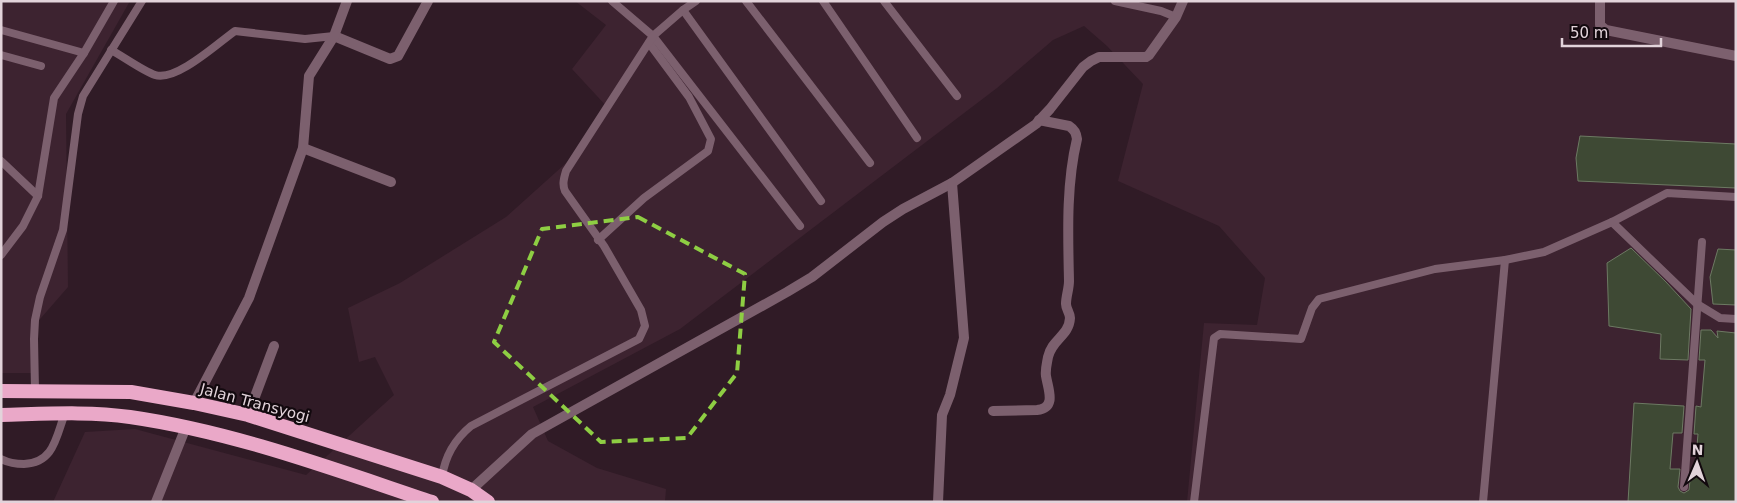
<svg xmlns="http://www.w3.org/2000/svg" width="1737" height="503" viewBox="0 0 1737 503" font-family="'DejaVu Sans',sans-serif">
<rect width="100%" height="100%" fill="#301b26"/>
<g fill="#3d2330">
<polygon points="1,1 130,1 66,114 68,287 34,326 31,373 1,373"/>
<polygon points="575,1 1736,1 1736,502 1187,502 1204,323 1257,325 1265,278 1219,226 1118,181 1143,84 1107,46 1084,26 1053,40 997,88 680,329 533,407 548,441 597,468 666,489 665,502 53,502 85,432 135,429 306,475 394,395 375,357 359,362 348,308 400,283 506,217 575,155 609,109 572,69 606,25"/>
</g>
<g fill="#3e4934" stroke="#6d7a63">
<polygon points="1580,136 1736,144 1736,188 1578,181 1576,158"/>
<polygon points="1631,248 1666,282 1691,309 1688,360 1660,359 1661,334 1609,326 1607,263"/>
<polygon points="1718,249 1736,250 1736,305 1713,304 1710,277"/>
<polygon points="1701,330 1711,330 1718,338 1717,331 1736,333 1736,502 1628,502 1634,403 1684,406 1682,433 1673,433 1670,469 1680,469 1678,487 1680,491 1684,493 1689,490 1691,470 1695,470 1698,434 1694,434 1696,406 1701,407 1705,360 1699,360"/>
</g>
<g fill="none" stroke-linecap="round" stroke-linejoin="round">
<g stroke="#7c606e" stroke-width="8">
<polyline points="612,1 653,36 800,226"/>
<polyline points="746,1 870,163"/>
<polyline points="823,1 917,138"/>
<polyline points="884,1 957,96"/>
<polyline points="1115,1 1161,11 1176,17"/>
<polyline points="683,10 821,201"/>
<polyline points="1,30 84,53"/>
<path d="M111 50C124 57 143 71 155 75 176 82 218 43 235 31L305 39 334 36"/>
<polyline points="1,55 41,66"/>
<polyline points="1,161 38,196"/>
<polyline points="1612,222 1697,304 1720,318 1736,319"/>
<polyline points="598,240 644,198 708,151 711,139 689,97 649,43"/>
<polyline points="1,255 23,226 38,196 54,98 84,53 114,1"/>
<polyline points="35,390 34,339 35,320 40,297 63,230 78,114 83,96 142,1"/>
<path d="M1 459C9 463 16 464 24 464 54 463 56 437 65 413"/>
<path d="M442 477C445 456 454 440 471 426L639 339 645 326 641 310 604 246 565 191C562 184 564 178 566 171L653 36 683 10 696 1"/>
<polyline points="1684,487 1702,242"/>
<polyline points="1194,502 1214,338 1220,334 1301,339 1312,308 1319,299 1435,269 1505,260 1544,252 1612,222 1667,193 1736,197"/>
<polyline points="1483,502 1505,260"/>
</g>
<g stroke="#7c606e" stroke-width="10">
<polyline points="1600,1 1600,25 1606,30 1736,56"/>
<polyline points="334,36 390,59 398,56 428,1"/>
<polyline points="303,148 391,182"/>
<polyline points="194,403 249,298 303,148 309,76 334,36 347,1"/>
<path d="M993 411 1037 410C1057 408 1048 389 1046 376 1045 370 1047 363 1048 357 1052 339 1069 336 1070 318 1070 313 1066 309 1066 304 1066 296 1069 289 1069 281 1068 234 1066 185 1077 139 1076 133 1075 130 1069 126L1039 120"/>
<polyline points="248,415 274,346"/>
<polyline points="471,490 532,434 787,292 812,277 883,222 903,209 952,183 1036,124 1050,109 1083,67 1091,61 1099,57 1146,57 1149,55 1176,17 1183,1"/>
<polyline points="156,502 186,427"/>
<polyline points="938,502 942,415 950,395 964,338 952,183"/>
</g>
<g stroke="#eaa8c8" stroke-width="14">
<polyline points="1,391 131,392 194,403 248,415 442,477 471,490 488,502"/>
<path d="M1 415C44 414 88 411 130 417 234 432 333 469 432 502"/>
</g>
</g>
<path fill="none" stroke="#8ece43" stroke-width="4" stroke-dasharray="10 6" stroke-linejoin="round" d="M638 217 745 274 737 373 687 438 601 442 494 342 542 229Z"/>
<g text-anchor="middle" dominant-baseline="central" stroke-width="4.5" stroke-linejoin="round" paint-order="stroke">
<g font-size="15" fill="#e2d3da" stroke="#12090e">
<text transform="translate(255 403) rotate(15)">Jalan Transyogi</text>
</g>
</g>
<rect width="1737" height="503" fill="none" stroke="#e2d3da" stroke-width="5"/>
<g transform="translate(1697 463) rotate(2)" stroke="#12090e" stroke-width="4" paint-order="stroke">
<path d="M0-4L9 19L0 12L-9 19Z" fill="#e2d3da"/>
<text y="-8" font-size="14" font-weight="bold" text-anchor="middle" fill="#e2d3da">N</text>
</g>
<path d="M1562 38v8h99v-8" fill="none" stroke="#e2d3da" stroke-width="2.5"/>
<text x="1570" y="38" font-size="15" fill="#e2d3da" stroke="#12090e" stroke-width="4" paint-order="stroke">50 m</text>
</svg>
